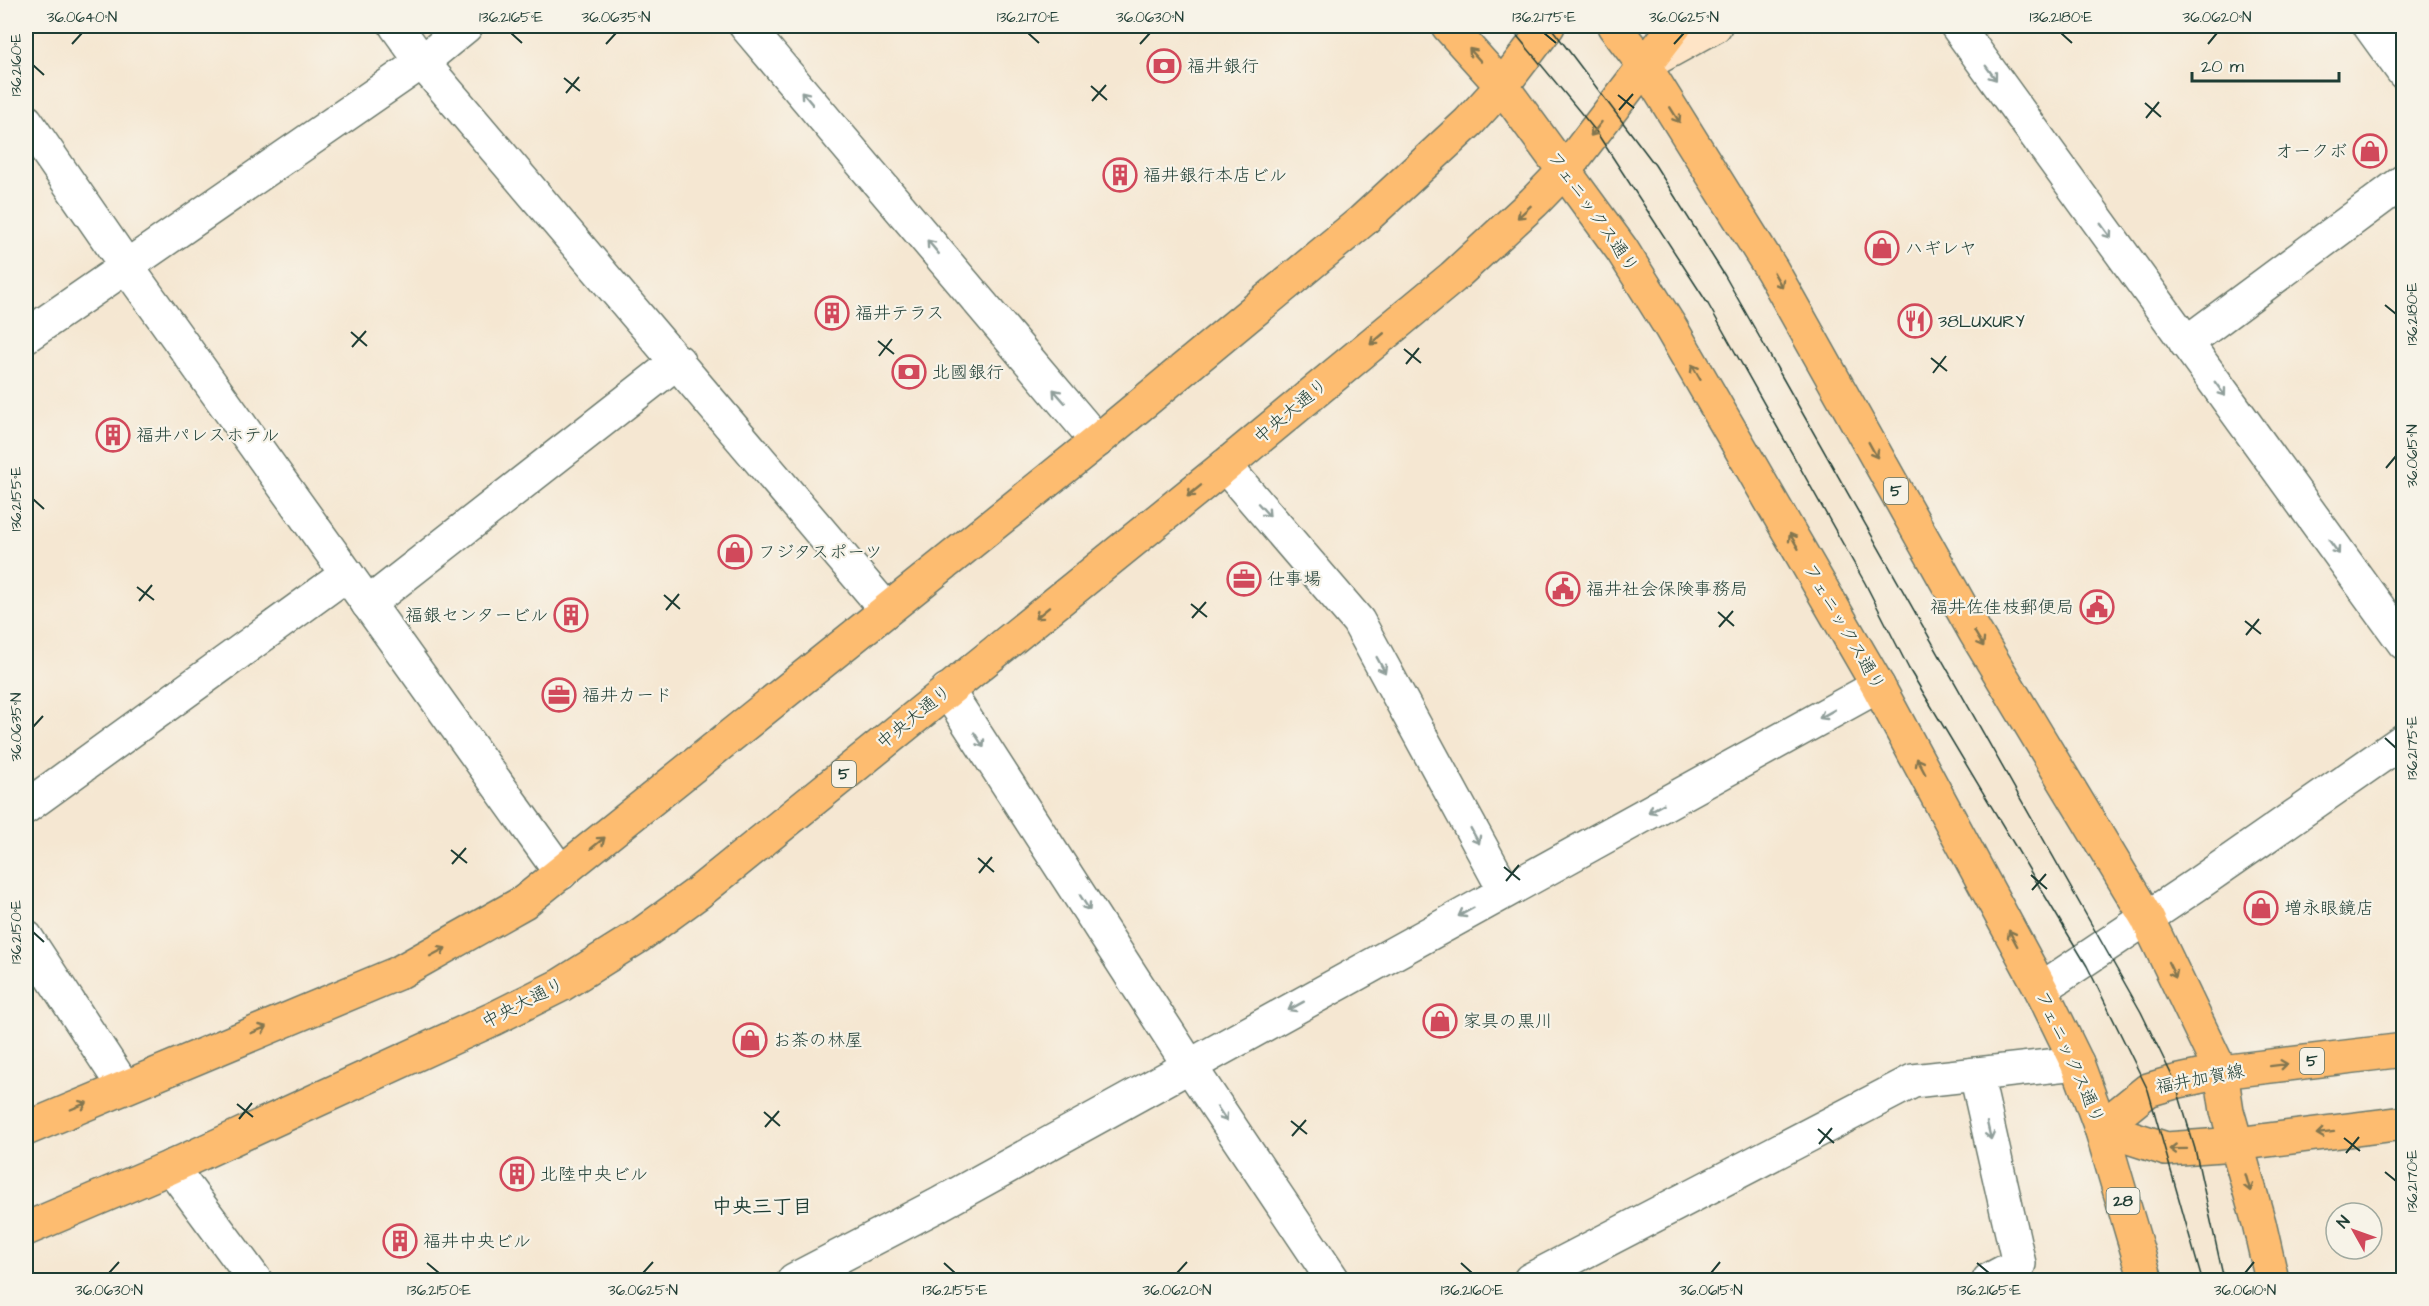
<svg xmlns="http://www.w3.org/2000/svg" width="2429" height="1306" viewBox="0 0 2429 1306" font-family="'Architects Daughter','Klee One',sans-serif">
<rect width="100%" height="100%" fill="#f7f3e8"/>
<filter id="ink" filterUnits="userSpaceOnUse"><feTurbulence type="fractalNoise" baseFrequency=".0167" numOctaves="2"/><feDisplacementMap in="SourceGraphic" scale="12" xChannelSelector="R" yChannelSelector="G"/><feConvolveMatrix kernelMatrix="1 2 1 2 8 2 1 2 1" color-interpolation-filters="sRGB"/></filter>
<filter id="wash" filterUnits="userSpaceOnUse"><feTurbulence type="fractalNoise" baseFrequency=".008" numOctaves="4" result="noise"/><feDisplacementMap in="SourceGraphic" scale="24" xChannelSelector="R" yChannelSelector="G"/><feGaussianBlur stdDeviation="1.35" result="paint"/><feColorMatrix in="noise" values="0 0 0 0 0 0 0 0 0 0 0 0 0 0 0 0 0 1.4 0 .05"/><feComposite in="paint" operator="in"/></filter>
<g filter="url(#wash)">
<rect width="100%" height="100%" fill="#f5e7d2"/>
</g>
<g filter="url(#ink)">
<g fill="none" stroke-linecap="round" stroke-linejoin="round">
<g stroke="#6a786b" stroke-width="36">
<g id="street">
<polyline points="396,26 422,62 886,609"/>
<polyline points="746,26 1097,441"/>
<polyline points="1957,26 2404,643"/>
<polyline points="2370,26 2404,73"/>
<polyline points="26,121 127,267 561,873"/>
<polyline points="26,336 422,62 466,26"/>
<polyline points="2186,343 2404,181"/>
<polyline points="1225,466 1358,621 1505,891"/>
<polyline points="368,604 678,361"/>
<polyline points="947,690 1189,1065 1333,1280"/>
<polyline points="26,807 347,574"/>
<polyline points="26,937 124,1087"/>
<polyline points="2041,989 2196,885 2404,740"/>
<polyline points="1976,1074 2019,1264 1989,1280"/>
<polyline points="171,1167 255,1280"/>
<polyline points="794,1280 936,1206 1878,686"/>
<polyline points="1530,1280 1913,1081 2077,1063"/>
</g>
</g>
<g stroke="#6a786b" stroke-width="36">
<polyline id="secondary" points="1644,65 1715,26"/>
</g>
<g stroke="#6a786b" stroke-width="36">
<g id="primary">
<polyline points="1448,26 1502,86 1622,250 1671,328 1878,686 2041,989 2077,1063 2101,1128 2146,1280"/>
<polyline points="1614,26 1644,65 1772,270 1975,632 2147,918 2221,1072 2227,1111 2259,1223 2272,1280"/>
<polyline points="2101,1128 2148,1090 2175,1082 2221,1072 2404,1050"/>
<polyline points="2101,1128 2166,1149 2236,1144 2404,1123"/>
<polyline points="26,1129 398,973 524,902 1097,441 1362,221 1469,122 1502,86 1548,26"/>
<polyline points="26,1229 171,1167 493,1019 561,985 639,936 698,893 1225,466 1453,277 1534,202 1565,170 1675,26"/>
</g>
</g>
<use href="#street" stroke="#fff" stroke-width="33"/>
<use href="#secondary" stroke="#fee4c6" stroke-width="33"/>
<use href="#primary" stroke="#fdbc70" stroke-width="33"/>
<g stroke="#1f3d34" stroke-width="1.5">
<polyline points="1509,26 1595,130 1708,304 1865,583 1909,669 2087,966 2148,1090 2202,1280"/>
<polyline points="1550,26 1655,165 1725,276 2141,1012 2175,1082 2195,1149 2224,1280"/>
</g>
</g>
<defs><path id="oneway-shaft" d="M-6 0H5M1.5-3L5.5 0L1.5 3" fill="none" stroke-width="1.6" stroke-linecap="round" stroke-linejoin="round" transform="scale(1.5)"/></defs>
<g stroke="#83764f">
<use href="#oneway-shaft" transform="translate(1475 55) rotate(-132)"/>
<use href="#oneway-shaft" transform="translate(1675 115) rotate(58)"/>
<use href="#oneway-shaft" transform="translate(1596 129) rotate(128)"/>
<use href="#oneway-shaft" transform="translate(1524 212) rotate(137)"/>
<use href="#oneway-shaft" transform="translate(1778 280) rotate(61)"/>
<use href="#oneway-shaft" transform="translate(1377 339) rotate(140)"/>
<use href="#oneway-shaft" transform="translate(1696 372) rotate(-120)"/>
<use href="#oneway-shaft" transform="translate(1873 450) rotate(61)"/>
<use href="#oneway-shaft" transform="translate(1194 491) rotate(141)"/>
<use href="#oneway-shaft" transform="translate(1794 541) rotate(-120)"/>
<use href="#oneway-shaft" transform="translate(1042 613) rotate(141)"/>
<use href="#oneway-shaft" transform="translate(1979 639) rotate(59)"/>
<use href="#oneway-shaft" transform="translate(1921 766) rotate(-118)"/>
<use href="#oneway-shaft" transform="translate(598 843) rotate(-39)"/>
<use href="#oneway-shaft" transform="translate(2013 938) rotate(-118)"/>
<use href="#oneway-shaft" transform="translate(438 952) rotate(-28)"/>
<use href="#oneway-shaft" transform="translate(2172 970) rotate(64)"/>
<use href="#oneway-shaft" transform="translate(259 1030) rotate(-22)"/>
<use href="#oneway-shaft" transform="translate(2279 1065) rotate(-7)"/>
<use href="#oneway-shaft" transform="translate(79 1106) rotate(-23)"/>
<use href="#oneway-shaft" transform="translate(2325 1133) rotate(173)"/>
<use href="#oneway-shaft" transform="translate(2178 1149) rotate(179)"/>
<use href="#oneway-shaft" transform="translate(2248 1183) rotate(74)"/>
</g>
<g stroke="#8f9e9a">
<use href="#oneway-shaft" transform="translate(1991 73) rotate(54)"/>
<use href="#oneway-shaft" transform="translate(807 98) rotate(-130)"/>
<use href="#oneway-shaft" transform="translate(2106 231) rotate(54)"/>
<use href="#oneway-shaft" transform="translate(933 247) rotate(-130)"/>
<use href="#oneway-shaft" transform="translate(2220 389) rotate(54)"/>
<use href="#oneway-shaft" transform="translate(1059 396) rotate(-131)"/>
<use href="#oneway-shaft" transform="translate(1264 510) rotate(48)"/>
<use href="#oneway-shaft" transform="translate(2334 547) rotate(54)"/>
<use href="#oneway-shaft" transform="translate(1381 665) rotate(61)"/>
<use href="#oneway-shaft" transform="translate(1827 714) rotate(151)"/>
<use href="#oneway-shaft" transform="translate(979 740) rotate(57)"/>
<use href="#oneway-shaft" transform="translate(1656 808) rotate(151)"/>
<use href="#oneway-shaft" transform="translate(1475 836) rotate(61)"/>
<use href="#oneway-shaft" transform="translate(1085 903) rotate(57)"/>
<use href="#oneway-shaft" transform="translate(1466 912) rotate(151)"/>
<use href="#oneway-shaft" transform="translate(1296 1006) rotate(151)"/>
<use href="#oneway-shaft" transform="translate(1222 1114) rotate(56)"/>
<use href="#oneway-shaft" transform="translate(1989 1131) rotate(77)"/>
</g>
</g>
<path fill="none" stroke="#1f3d34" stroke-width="2" d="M511 33 522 43M1028 33 1039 43M1544 33 1556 43M2061 33 2072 43M72 44 82 33M606 44 616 33M1140 44 1150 33M1674 44 1684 33M2208 44 2217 33M33 65 44 75M564 78 580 91M1091 86 1107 100M566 93 579 77M1618 95 1634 108M1092 101 1106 85M2145 103 2161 117M1619 110 1633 94M2146 118 2159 102M2385 305 2396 314M351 332 367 346M878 341 894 354M352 347 366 331M1404 349 1421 363M879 356 892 339M1931 358 1947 371M1406 364 1419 348M1933 373 1946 356M2386 468 2396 456M33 499 44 509M137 587 154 600M664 595 680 609M139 601 152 585M1191 604 1207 617M666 610 679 594M1718 612 1734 626M1192 618 1206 602M2245 621 2261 634M1719 627 1733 611M2246 635 2259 619M33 727 43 716M2385 738 2396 748M451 850 467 863M978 858 994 872M452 864 466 848M1504 867 1520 880M979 873 992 857M2031 875 2047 889M1506 881 1519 865M2032 890 2046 874M33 932 44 942M237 1104 253 1117M764 1112 780 1126M239 1119 252 1103M1291 1121 1307 1134M765 1127 779 1111M1818 1129 1834 1143M1292 1136 1306 1120M2344 1138 2360 1151M1819 1144 1832 1128M2346 1153 2359 1137M2385 1172 2396 1181M427 1263 439 1273M944 1263 955 1273M1461 1263 1472 1273M1977 1263 1989 1273M109 1273 119 1262M643 1273 653 1262M1177 1273 1187 1262M1711 1273 1720 1262M2245 1273 2254 1262"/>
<defs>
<g id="bank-ring" transform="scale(1.725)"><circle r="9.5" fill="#f7f3e8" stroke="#d1495b" stroke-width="1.5"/><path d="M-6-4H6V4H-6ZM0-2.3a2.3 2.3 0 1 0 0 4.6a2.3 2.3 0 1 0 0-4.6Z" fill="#d1495b"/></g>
<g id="shop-ring" transform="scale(1.725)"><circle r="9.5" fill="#f7f3e8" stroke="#d1495b" stroke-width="1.5"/><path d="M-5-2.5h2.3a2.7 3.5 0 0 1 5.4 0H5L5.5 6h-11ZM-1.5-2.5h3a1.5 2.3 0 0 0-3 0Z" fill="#d1495b"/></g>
<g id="building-ring" transform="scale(1.725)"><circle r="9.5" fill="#f7f3e8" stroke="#d1495b" stroke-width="1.5"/><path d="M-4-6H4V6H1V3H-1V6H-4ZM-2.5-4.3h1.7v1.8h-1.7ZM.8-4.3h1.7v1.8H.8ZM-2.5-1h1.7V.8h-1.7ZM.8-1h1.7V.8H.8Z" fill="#d1495b"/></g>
<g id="restaurant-ring" transform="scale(1.725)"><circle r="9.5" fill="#f7f3e8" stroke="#d1495b" stroke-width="1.5"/><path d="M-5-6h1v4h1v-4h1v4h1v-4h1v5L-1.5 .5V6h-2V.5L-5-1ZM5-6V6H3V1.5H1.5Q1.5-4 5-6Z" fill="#d1495b"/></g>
<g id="office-ring" transform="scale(1.725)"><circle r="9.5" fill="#f7f3e8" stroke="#d1495b" stroke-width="1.5"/><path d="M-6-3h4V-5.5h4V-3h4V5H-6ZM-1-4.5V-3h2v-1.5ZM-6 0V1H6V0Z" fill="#d1495b"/></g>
<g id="civic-ring" transform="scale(1.725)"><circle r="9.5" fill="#f7f3e8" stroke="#d1495b" stroke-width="1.5"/><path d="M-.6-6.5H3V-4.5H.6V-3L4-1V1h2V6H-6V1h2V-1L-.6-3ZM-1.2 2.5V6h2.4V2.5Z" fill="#d1495b"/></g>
</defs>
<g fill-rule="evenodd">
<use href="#bank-ring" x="1164" y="66"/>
<use href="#shop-ring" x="2370" y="151"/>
<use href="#building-ring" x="1120" y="175"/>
<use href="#shop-ring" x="1882" y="248"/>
<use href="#building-ring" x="832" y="313"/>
<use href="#restaurant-ring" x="1915" y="321"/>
<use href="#bank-ring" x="909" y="372"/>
<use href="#building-ring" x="113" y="435"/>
<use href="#shop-ring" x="735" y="552"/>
<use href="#office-ring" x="1244" y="579"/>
<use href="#civic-ring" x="1563" y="589"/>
<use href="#civic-ring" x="2097" y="607"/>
<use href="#building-ring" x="571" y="615"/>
<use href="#office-ring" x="559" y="695"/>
<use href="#shop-ring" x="2261" y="908"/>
<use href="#shop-ring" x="1440" y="1021"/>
<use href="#shop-ring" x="750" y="1040"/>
<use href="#building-ring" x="517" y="1174"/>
<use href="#building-ring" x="400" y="1241"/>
</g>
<g text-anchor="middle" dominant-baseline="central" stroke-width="4.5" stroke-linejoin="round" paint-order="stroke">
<g fill="#f7f3e8" stroke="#60746a" stroke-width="1.5">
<rect x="1884" y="478" width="24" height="26" rx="4.5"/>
<rect x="832" y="761" width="24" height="26" rx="4.5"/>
<rect x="2300" y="1048" width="24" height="26" rx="4.5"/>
<rect x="2106.5" y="1188" width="33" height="26" rx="4.5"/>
</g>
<g font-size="16" font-weight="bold" fill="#1f3d34">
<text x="1896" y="491">5</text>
<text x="844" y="774">5</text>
<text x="2312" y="1061">5</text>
<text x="2123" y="1201">28</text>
</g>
<g font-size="18" fill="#1f3d34" stroke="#f7f3e8" text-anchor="start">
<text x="1187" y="66">福井銀行</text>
<text x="2347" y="151" text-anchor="end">オークボ</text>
<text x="1143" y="175">福井銀行本店ビル</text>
<text x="1905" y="248">ハギレヤ</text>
<text x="855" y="313">福井テラス</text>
<text x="1938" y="321">38LUXURY</text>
<text x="932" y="372">北國銀行</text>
<text x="136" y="435">福井パレスホテル</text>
<text x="758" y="552">フジタスポーツ</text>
<text x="1267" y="579">仕事場</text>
<text x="1586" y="589">福井社会保険事務局</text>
<text x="2074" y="607" text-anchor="end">福井佐佳枝郵便局</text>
<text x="548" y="615" text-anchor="end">福銀センタービル</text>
<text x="582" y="695">福井カード</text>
<text x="2284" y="908">増永眼鏡店</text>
<text x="1463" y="1021">家具の黒川</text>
<text x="773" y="1040">お茶の林屋</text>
<text x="540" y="1174">北陸中央ビル</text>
<text x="423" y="1241">福井中央ビル</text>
</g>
<g font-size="18" fill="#1f3d34" stroke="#f7f3e8">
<text transform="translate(1593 212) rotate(55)">フェニックス通り</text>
<text transform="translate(1291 411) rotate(-40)">中央大通り</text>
<text transform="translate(1844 627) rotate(60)">フェニックス通り</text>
<text transform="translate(914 717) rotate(-39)">中央大通り</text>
<text transform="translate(523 1003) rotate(-27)">中央大通り</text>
<text transform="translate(2070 1057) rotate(66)">フェニックス通り</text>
<text transform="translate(2200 1079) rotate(-11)">福井加賀線</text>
</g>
<g font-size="20" font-weight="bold" fill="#1f3d34" stroke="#f7f3e8">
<text x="762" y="1207">中央三丁目</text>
</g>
</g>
<rect width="2429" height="1306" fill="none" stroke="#f7f3e8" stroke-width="66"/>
<g transform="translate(2354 1231) rotate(310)"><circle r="28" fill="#f7f3e8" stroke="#a1aaa0" stroke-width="1.5"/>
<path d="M0-4.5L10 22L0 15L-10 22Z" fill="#d1495b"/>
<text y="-9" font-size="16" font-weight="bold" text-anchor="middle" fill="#1f3d34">N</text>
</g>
<path d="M2192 72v9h147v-9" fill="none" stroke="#1f3d34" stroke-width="3"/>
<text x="2201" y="72" font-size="18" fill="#1f3d34" stroke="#f7f3e8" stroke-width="4.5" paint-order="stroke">20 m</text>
<rect x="33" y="33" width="2363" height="1240" fill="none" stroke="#1f3d34" stroke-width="2"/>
<g font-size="15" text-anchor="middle" fill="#1f3d34">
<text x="82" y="22">36.0640°N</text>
<text x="511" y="22">136.2165°E</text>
<text x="616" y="22">36.0635°N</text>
<text x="1028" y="22">136.2170°E</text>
<text x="1150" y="22">36.0630°N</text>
<text x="1544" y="22">136.2175°E</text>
<text x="1684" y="22">36.0625°N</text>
<text x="2061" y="22">136.2180°E</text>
<text x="2217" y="22">36.0620°N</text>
<text transform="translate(16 65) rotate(-90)" y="5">136.2160°E</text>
<text transform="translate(2412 314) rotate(-90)" y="5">136.2180°E</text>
<text transform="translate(2412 456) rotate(-90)" y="5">36.0615°N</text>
<text transform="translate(16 499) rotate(-90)" y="5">136.2155°E</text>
<text transform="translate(16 727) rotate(-90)" y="5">36.0635°N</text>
<text transform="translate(2412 748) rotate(-90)" y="5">136.2175°E</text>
<text transform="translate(16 932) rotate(-90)" y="5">136.2150°E</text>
<text transform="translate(2412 1181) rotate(-90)" y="5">136.2170°E</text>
<text x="109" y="1295">36.0630°N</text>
<text x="439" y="1295">136.2150°E</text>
<text x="643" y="1295">36.0625°N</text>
<text x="955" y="1295">136.2155°E</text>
<text x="1177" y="1295">36.0620°N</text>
<text x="1472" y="1295">136.2160°E</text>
<text x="1711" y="1295">36.0615°N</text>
<text x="1989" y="1295">136.2165°E</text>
<text x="2245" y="1295">36.0610°N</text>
</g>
</svg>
